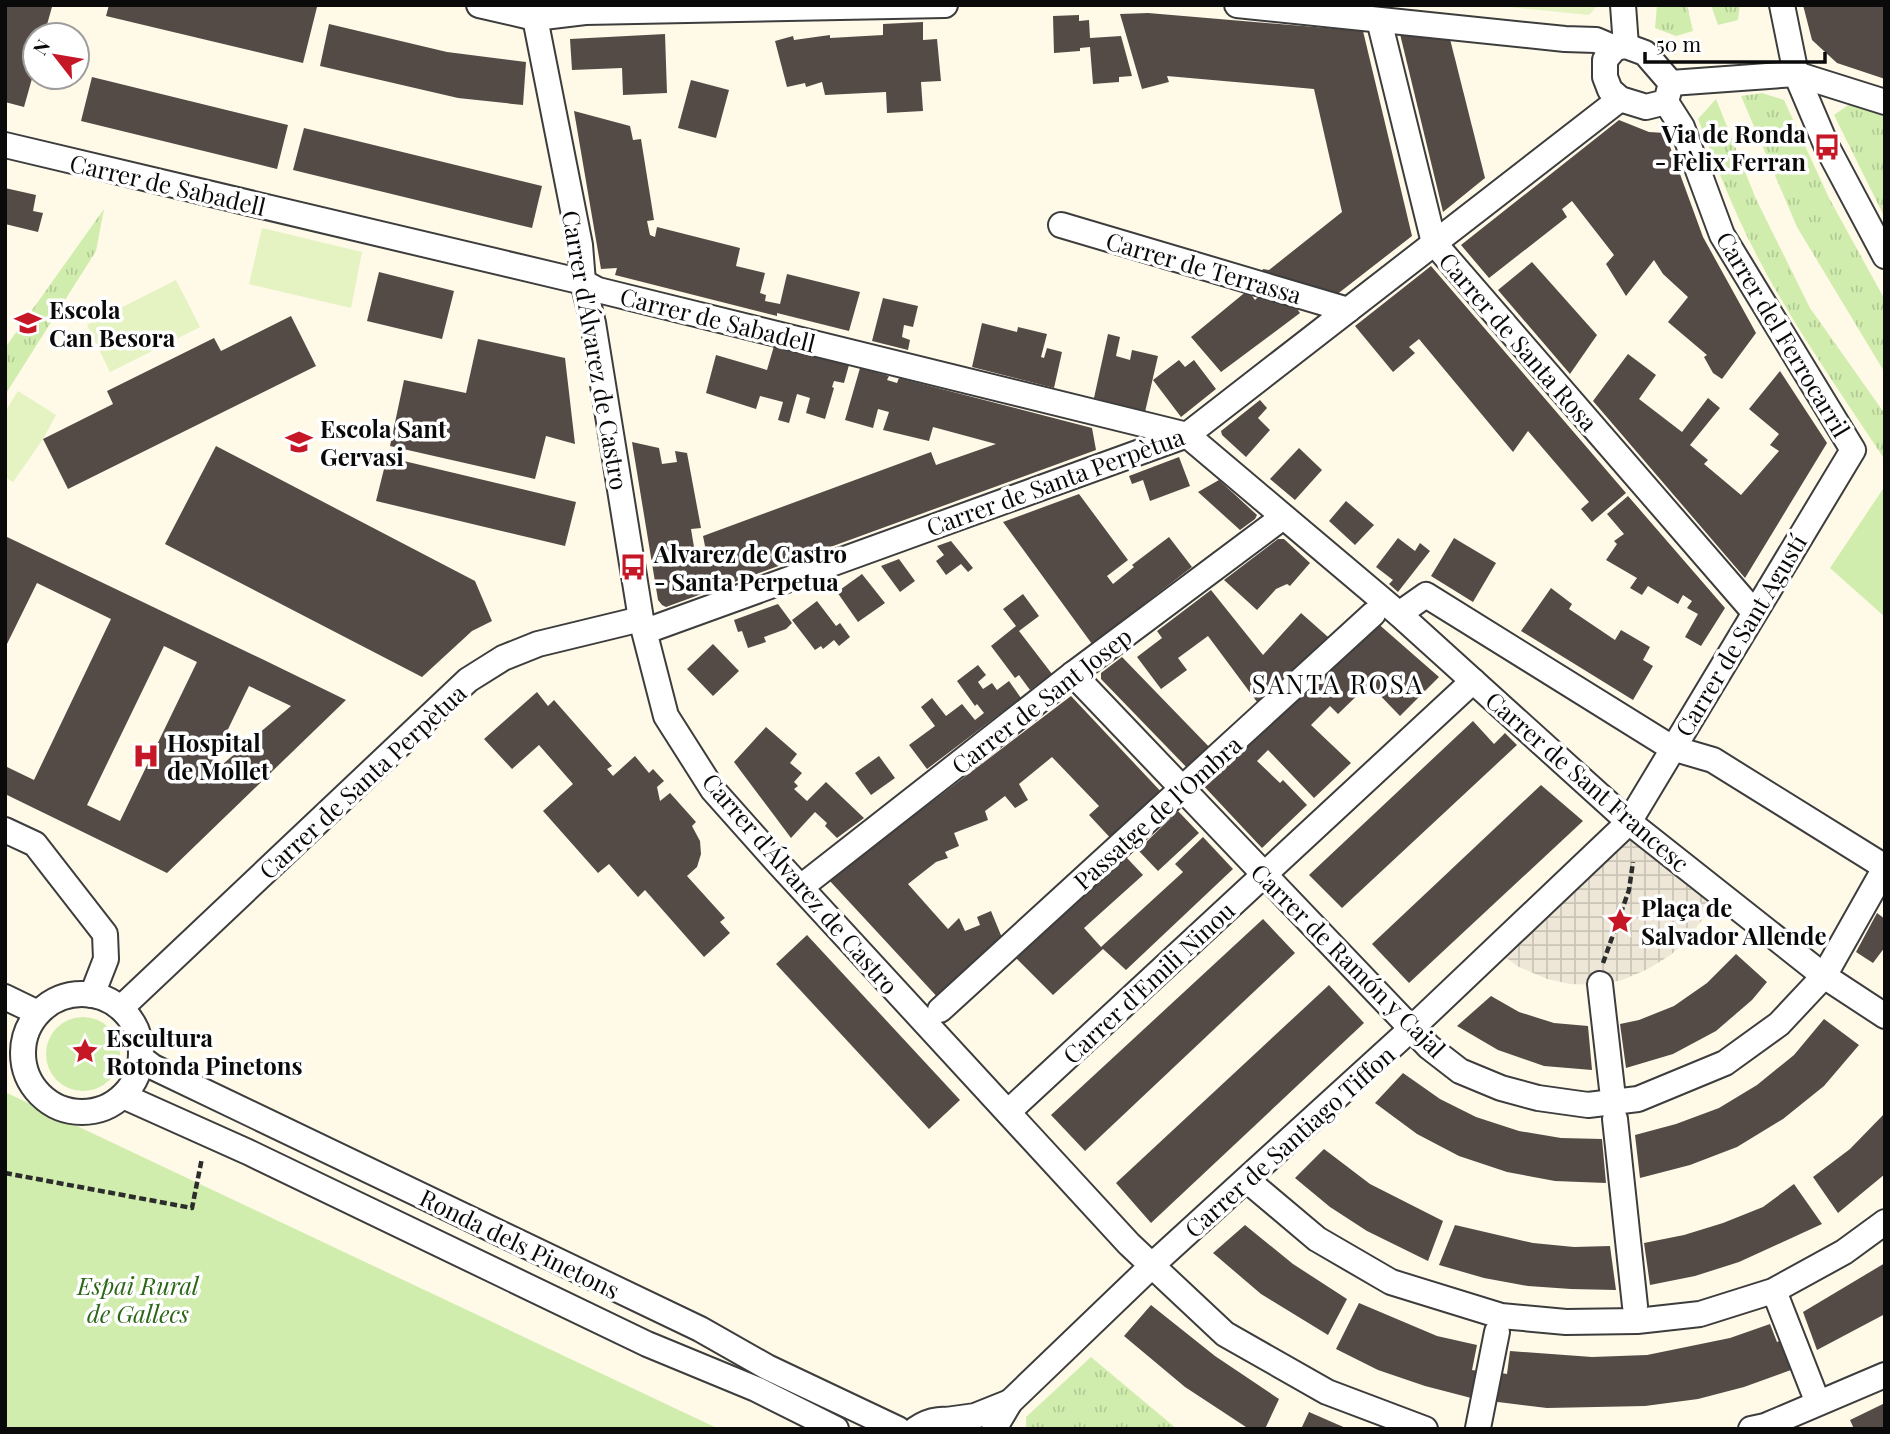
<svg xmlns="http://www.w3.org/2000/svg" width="1890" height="1434" viewBox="0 0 1890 1434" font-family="'Playfair Display',serif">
<defs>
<pattern id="grass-tufts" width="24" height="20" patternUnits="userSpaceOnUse" patternTransform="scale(1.75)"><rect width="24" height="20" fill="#d1edae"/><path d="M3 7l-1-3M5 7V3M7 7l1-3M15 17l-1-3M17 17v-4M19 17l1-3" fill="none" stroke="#b2ca94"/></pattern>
<pattern id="plaza-grid" width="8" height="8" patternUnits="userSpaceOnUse" patternTransform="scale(1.75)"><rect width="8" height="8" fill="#eee7d7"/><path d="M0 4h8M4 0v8" fill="none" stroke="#cbc5b7"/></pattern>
</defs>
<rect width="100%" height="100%" fill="#fff9e8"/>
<g fill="url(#grass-tufts)">
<polygon points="1657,5 1687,5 1693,31 1676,36 1655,28"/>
<polygon points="1711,5 1740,5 1738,20 1718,25"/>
<polygon points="1762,93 1784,100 1829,198 1885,300 1885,373 1797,227 1741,96"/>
<path d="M1716 99 1756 199 1810 308 1885 414V460C1842 395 1793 325 1757 256 1734 212 1716 165 1698 119Z"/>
<polygon points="1850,104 1885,116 1885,218 1834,115"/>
<polygon points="104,209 96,251 5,395 5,348"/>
<polygon points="1091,1357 1177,1429 1026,1429 1026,1417"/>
</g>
<g fill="#d1edae">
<polygon points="1885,486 1885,617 1830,568"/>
<circle cx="83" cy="1054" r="37"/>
<polygon points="5,1089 7,1093 719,1429 5,1429"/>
</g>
<g fill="#e4f3c1">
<polygon points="1490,5 1598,5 1589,15"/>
<polygon points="262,228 362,252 351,308 249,284"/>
<polygon points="176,280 200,327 110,372 87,325"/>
<polygon points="18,391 56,415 43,439 13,482 5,477 5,412"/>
</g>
<polygon fill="url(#plaza-grid)" points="1625,841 1633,841 1642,846 1713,905 1693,932 1672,954 1648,969 1622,980 1598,985 1570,984 1547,979 1517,966 1503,955"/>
<g fill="#544b46" fill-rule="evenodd">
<polygon points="5,5 52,7 44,35 35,35 35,68 24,107 5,102"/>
<polygon points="109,5 312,5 317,7 303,63 106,16"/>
<polygon points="1803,5 1885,5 1885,79 1837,63 1812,40"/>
<polygon points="1148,13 1363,31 1412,236 1331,299 1260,276 1263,269 1269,270 1342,212 1314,89 1167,76 1169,82 1142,89 1120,14"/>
<polygon points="1079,15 1079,21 1089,20 1090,38 1121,36 1132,76 1119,77 1119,82 1093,84 1090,47 1080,48 1080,51 1054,53 1053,16"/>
<polygon points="923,22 923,40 937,39 941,81 921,82 923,111 887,113 886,92 825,95 822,82 806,87 805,83 787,87 775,41 793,36 794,40 830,35 830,38 883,35 883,24"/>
<polygon points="329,24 447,52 526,62 523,105 458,98 320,66"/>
<polygon points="665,34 667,93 623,95 622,68 572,70 570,39"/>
<polygon points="1400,34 1450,39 1485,178 1443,212"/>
<polygon points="92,77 288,125 277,169 81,121"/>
<polygon points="691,80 729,90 716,138 678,128"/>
<polygon points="574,111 630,126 633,140 641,139 654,220 647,221 650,235 655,237 657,227 740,248 736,266 765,273 760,293 766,295 765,301 780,304 787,274 860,292 849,331 777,313 777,316 615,275 617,268 601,269"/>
<polygon points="1619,120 1649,132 1665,133 1703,237 1756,333 1722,379 1713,373 1704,357 1707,355 1668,322 1688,297 1663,274 1654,260 1626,296 1606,264 1614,255 1572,201 1562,209 1567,217 1489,278 1461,245"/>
<polygon points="304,128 542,186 532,228 293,170"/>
<polygon points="5,188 36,195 33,211 43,213 38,232 5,224"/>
<polygon points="1532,262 1597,335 1570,374 1498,290"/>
<polygon points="1431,266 1626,493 1592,522 1581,509 1589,502 1528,431 1513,452 1419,339 1409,347 1415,353 1393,372 1355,326"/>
<polygon points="379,272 454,291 442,339 367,321"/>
<polygon points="1248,290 1255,300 1261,294 1293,303 1300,313 1221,372 1191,337"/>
<polygon points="883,298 918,306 913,327 904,325 902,337 910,340 908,350 872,341"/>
<polygon points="291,316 316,366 68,489 43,439 113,404 107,391 214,338 221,351"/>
<polygon points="982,323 1017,332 1018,327 1047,334 1041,357 1044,358 1047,348 1062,352 1054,388 972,367"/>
<polygon points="1108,334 1120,337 1116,356 1130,360 1132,350 1158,356 1145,412 1094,398"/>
<polygon points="478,339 565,358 575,444 546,436 535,479 390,446 404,380 466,393"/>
<polygon points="774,346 849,365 844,383 834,381 832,387 834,388 825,419 806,413 810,398 797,394 789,423 778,420 783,402 760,396 756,409 706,393 716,355 767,370"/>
<polygon points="1628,354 1656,375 1639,399 1682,432 1708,398 1720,408 1690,445 1708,460 1704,464 1741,495 1779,451 1770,445 1779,434 1749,409 1780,371 1827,443 1745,578 1593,401"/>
<polygon points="1179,360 1185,367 1194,360 1216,389 1181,417 1153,380"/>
<polygon points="860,368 889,376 887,380 897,383 899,378 1092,428 1096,450 666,607 662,605 658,600 632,442 659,448 662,464 677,462 675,451 687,453 701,528 691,529 695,553 706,551 703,536 931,452 936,465 996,444 933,427 929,441 883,430 889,412 878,409 873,428 845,420"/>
<polygon points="1260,400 1267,408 1258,418 1270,430 1246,457 1222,435 1221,431"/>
<polygon points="216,446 475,581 492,621 472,631 422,677 165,544"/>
<polygon points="1299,448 1322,470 1295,500 1270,479"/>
<polygon points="387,457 576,502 565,546 376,501"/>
<polygon points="1179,457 1190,486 1150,501 1143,480 1132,484 1129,476"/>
<polygon points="1219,480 1257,515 1255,519 1240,530 1198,492"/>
<polygon points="1079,494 1128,560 1107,576 1113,584 1134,567 1132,565 1169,537 1192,567 1092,644 1003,522"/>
<polygon points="1628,496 1725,608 1701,646 1685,637 1698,614 1687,608 1692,601 1683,595 1678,604 1648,586 1642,595 1630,588 1637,578 1606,560 1617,544 1614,541 1624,534 1607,514"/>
<polygon points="1346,501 1374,525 1355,545 1329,521"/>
<path d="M5 536 262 659 346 700 167 873 5 794V766L34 780 111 619 37 583 5 648ZM164 646 197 662 120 821 87 805ZM249 686 291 706 203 781 246 692Z"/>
<polygon points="1398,538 1415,551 1420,543 1430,551 1398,592 1389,584 1393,580 1376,567"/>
<polygon points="1454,538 1496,563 1473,602 1431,576"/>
<polygon points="1278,539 1284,539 1310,563 1290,586 1287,584 1276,589 1257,610 1224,580"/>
<polygon points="951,541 973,568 968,572 961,564 946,575 936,561 944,555 937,546"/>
<polygon points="899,559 915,581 900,592 881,566"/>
<polygon points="862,574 885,603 858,622 837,592"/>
<polygon points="1551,588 1572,604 1569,609 1615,640 1621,630 1650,647 1643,660 1653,666 1633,700 1521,631"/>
<polygon points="1211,590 1263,655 1301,613 1336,644 1263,710 1208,636 1178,658 1187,670 1161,689 1137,657 1162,638 1157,631"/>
<polygon points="1023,594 1039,616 1019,631 1052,674 1030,690 1019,675 1015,678 991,646 1016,626 1003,609"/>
<polygon points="817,601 836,626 840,623 850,637 839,646 834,640 823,649 821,646 815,650 792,620"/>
<polygon points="778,604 792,623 786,629 764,637 766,642 748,648 742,631 738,632 734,620"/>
<polygon points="1375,621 1439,677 1400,716 1369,684 1338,714 1330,706 1311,725 1351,763 1314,798 1268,750 1257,761 1280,783 1283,780 1307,805 1262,848 1200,782"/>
<polygon points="713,644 739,671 713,696 687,669"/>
<polygon points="1122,657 1215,753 1192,773 1101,679 1101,673"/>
<polygon points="978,665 986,675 978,682 983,689 992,683 997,690 1009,681 1021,698 927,769 909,745 935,726 921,707 932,698 946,716 962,704 975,720 984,713 977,704 975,706 957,681"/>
<polygon points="537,692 548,706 554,700 612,766 607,769 613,776 635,756 649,773 653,769 664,781 657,787 660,801 670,793 696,822 692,826 700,841 701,854 697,867 687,876 725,918 720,922 730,933 704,957 645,890 638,897 609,864 598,873 543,811 573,784 539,745 512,769 484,739"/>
<polygon points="1071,696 1166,797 1115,843 1089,815 1099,806 1052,757 1019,784 1028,800 1015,808 1005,796 985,811 988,820 954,833 959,846 945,852 948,858 936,862 908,884 948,929 959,918 965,931 980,925 977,917 991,911 1005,945 941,1001 829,880"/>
<polygon points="1473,721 1494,744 1505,733 1517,745 1342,908 1309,875"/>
<polygon points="766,727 797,754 790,763 802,773 794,782 798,786 794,789 807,801 826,782 864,818 837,838 825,826 827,823 815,812 791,838 734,762"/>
<polygon points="879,756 895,778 871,795 855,773"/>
<polygon points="1541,785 1583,821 1409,983 1372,944"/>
<polygon points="1178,811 1199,833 1158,871 1138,850"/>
<polygon points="1203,837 1233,869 1126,970 1103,949 1053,995 1012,954 1114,860 1127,858 1143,875 1084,928 1101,947 1183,872 1175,864"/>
<polygon points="1877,913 1885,919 1885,947 1873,963 1856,952"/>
<polygon points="1263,919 1295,953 1085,1151 1051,1115"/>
<polygon points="807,935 960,1100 929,1129 776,964"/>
<polygon points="1736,954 1767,982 1752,1000 1716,1031 1673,1054 1626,1068 1620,1024 1639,1020 1674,1006 1707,983"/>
<polygon points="1329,985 1364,1023 1151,1223 1116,1183"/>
<polygon points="1491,996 1519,1012 1554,1023 1588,1026 1592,1070 1544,1066 1498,1050 1457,1026"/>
<polygon points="1824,1019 1859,1045 1824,1086 1783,1119 1737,1147 1690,1165 1640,1178 1635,1135 1676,1124 1719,1108 1757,1085 1794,1055"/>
<polygon points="1403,1073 1440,1099 1476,1117 1519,1131 1561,1138 1602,1139 1606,1183 1555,1181 1507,1172 1459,1156 1417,1134 1375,1103"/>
<polygon points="1885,1113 1885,1174 1838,1213 1813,1177 1850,1149"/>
<polygon points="1324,1149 1370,1184 1443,1221 1428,1261 1367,1231 1330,1207 1295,1178"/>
<polygon points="1794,1184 1822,1224 1739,1262 1695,1276 1650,1285 1644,1243 1684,1235 1723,1223 1763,1207"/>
<polygon points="1245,1225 1293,1264 1347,1299 1328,1335 1261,1294 1213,1253"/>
<polygon points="1455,1225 1533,1243 1574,1247 1610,1246 1616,1290 1571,1289 1528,1286 1484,1278 1439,1265"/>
<polygon points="1885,1263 1885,1314 1817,1350 1803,1312"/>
<polygon points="1359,1303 1437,1336 1477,1345 1472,1370 1485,1372 1479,1400 1425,1386 1378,1370 1336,1349"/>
<polygon points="1151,1305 1215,1356 1279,1399 1265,1429 1249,1429 1185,1387 1124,1336"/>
<polygon points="1770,1324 1777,1342 1789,1337 1799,1367 1744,1387 1698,1399 1645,1406 1547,1408 1490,1401 1495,1372 1507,1374 1510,1351 1592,1357 1647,1355 1730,1338"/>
<polygon points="1885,1403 1885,1429 1854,1429 1850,1420"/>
<polygon points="1309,1412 1348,1429 1301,1429"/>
</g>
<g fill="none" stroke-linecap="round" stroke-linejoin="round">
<g stroke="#3d3d3d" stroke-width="28">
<g id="minor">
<polyline points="479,5 535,18 585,12 945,5"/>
<polyline points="1237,5 1565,39 1596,40 1615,48"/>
<polyline points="1623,5 1626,46"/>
<polyline points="1782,5 1796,74 1827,147 1885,256"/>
<polyline points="535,18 580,245 583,282 593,323 641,619 666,716 713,790 779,864 1129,1244 1225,1334 1327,1392 1425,1429"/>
<polyline points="1379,20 1434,243 1754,612"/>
<polygon points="1626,46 1645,53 1671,83 1666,102 1646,107 1620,99 1610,90 1605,77 1605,60 1615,48"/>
<polyline points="1671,83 1796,74 1885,102"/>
<polyline points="5,145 583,282 598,290 1187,435 1399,614 1629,822 1824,976 1885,1016"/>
<polyline points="1061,225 1348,310"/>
<polyline points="1399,614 1426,595 1672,748 1713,760 1885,867"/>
<polyline points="646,631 1187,435 1620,99"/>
<polyline points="1073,674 1429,1047 1460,1071 1501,1088 1538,1098 1588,1105 1638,1099 1725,1063 1779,1024 1824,976 1885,868"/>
<polyline points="5,830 35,844 105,934 106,959 92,995"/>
<polyline points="801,887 1073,674 1283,517"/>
<polyline points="1600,984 1612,1089"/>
<circle cx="82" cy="1053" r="59"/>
<polyline points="5,997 38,1013"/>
<polyline points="121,1008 468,680 503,658 538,644 641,619"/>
<polyline points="940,1010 1373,614"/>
<polyline points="141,1058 153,1067 700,1329 767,1367 898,1429"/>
<polyline points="123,1096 248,1152 647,1344 756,1389 836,1429"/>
<polyline points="1008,1112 1473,681"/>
<polyline points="1615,1119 1635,1306"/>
<polyline points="1247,1180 1317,1239 1391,1282 1501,1316 1566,1322 1637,1321 1700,1314 1773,1291 1844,1252 1885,1222"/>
<polyline points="1778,1301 1814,1393"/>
<polyline points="946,1420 975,1416 1010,1402"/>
<polyline points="1478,1428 1497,1332"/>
<path d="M916 1429C930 1419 946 1417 961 1424"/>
<polyline points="994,1429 1010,1402 1161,1257 1412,1028 1629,822 1853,450 1722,235 1682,127 1666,102"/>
<polyline points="1751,1429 1765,1426 1885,1375"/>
</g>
</g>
<g stroke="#2c2c2c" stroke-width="4.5" stroke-dasharray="7 3.5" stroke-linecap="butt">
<polyline points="1603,963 1629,890 1633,862"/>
<polyline points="5,1173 192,1208 202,1158"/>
</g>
<use href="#minor" stroke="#fff" stroke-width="24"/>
</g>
<defs>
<g id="bus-bare" transform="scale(2.1)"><path d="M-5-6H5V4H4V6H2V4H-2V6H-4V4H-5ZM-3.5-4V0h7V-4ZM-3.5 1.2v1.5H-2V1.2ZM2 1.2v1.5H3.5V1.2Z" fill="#c61727" stroke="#fff" stroke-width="2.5" paint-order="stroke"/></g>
<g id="school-bare" transform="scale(2.1)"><path d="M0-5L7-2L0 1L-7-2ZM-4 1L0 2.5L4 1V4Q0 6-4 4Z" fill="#c61727" stroke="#fff" stroke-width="2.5" paint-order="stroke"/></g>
<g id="hospital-bare" transform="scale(2.1)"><path d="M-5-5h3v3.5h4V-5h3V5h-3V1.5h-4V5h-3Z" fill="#c61727" stroke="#fff" stroke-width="2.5" paint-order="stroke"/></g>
<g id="sight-bare" transform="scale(2.1)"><path d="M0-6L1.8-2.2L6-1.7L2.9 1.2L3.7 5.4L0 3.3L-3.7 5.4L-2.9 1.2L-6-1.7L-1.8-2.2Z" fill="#c61727" stroke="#fff" stroke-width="2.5" paint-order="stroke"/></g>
</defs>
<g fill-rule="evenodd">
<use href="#bus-bare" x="1827" y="147"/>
<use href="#school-bare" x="28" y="323"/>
<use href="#school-bare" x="299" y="442"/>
<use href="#bus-bare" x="633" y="567"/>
<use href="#hospital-bare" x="146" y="756"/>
<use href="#sight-bare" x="1620" y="921"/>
<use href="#sight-bare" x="85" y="1051"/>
</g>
<g text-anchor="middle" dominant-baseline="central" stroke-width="7" stroke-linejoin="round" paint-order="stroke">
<g font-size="24" font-weight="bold" fill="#0a0a0a" stroke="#fff" text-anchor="start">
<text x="1806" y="133" text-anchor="end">Via de Ronda<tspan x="1806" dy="28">- Fèlix Ferran</tspan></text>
<text x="49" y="309">Escola<tspan x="49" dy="28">Can Besora</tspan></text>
<text x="320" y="428">Escola Sant<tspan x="320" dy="28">Gervasi</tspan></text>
<text x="654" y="553">Alvarez de Castro<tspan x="654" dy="28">- Santa Perpetua</tspan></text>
<text x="167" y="742">Hospital<tspan x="167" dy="28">de Mollet</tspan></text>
<text x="1641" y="907">Plaça de<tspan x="1641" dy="28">Salvador Allende</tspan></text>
<text x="106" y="1037">Escultura<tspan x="106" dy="28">Rotonda Pinetons</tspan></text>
</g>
<g font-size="24" fill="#0a0a0a" stroke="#fff">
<text transform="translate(168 184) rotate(13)">Carrer de Sabadell</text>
<text transform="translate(1204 267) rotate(16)">Carrer de Terrassa</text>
<text transform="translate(718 319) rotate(14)">Carrer de Sabadell</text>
<text transform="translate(1784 334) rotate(59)">Carrer del Ferrocarril</text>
<text transform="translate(1519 341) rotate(49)">Carrer de Santa Rosa</text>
<text transform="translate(596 350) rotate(80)">Carrer d'Álvarez de Castro</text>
<text transform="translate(1055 481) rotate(-20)">Carrer de Santa Perpètua</text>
<text transform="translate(1740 635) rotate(-59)">Carrer de Sant Agustí</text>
<text transform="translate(1041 700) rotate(-38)">Carrer de Sant Josep</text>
<text transform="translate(362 781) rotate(-43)">Carrer de Santa Perpètua</text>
<text transform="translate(1588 781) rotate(41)">Carrer de Sant Francesc</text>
<text transform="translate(1157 812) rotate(-42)">Passatge de l'Ombra</text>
<text transform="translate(801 883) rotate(49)">Carrer d'Álvarez de Castro</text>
<text transform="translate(1349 960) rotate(45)">Carrer de Ramón y Cajal</text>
<text transform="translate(1148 982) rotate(-43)">Carrer d'Emili Ninou</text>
<text transform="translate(1289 1141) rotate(-42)">Carrer de Santiago Tiffon</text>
<text transform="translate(520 1243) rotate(26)">Ronda dels Pinetons</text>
</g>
<g font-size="24" font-style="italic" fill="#2b6716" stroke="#fff">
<text x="138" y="1285">Espai Rural<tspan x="138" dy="28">de Gallecs</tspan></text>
</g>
<g font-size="26" letter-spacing="2" fill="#0a0a0a" stroke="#fff">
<text x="1338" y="683">SANTA ROSA</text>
</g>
</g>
<rect width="1890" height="1434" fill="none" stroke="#0a0a0a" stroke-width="14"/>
<g transform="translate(56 56) rotate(301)"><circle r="33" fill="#ffffff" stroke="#9d9d9d" stroke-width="2"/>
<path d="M0-5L12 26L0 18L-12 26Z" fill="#c61727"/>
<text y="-10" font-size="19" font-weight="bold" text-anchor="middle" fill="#0a0a0a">N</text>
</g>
<path d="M1645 52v10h180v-10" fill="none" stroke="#0a0a0a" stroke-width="3.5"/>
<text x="1656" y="52" font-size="21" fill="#0a0a0a" stroke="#ffffff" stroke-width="5" paint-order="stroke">50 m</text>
</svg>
